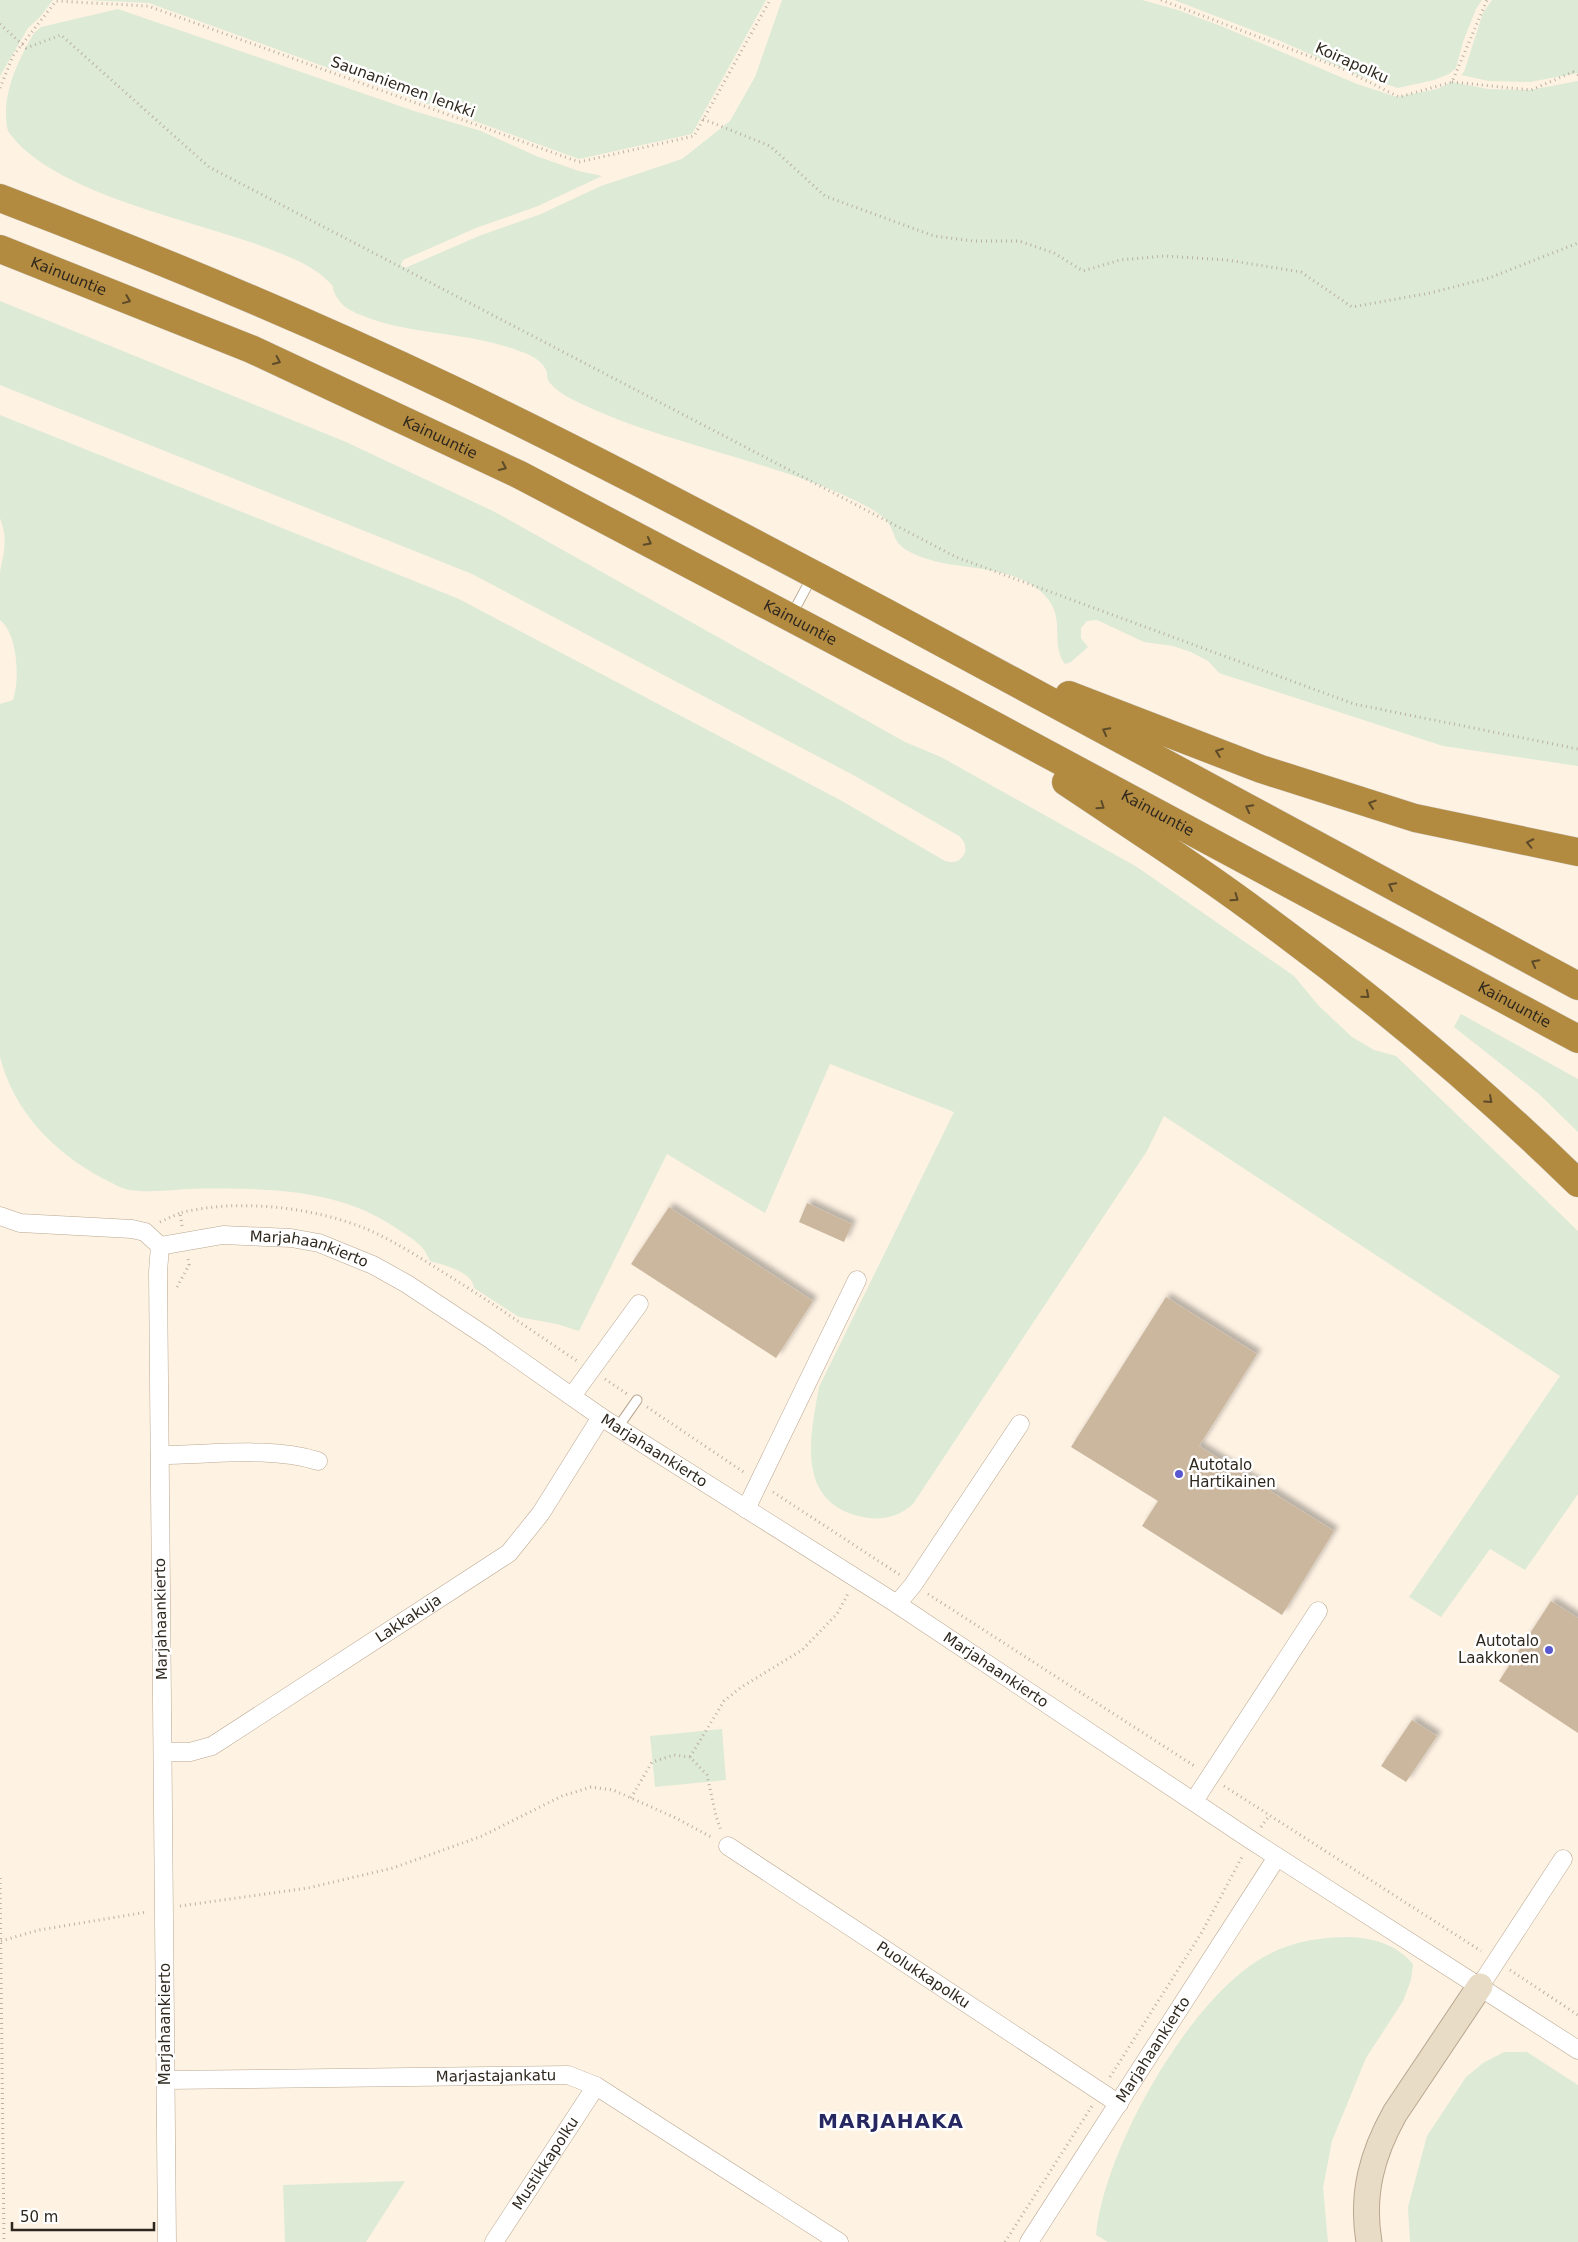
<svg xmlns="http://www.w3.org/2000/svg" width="1578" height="2242" viewBox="0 0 1578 2242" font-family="'DejaVu Sans',sans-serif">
<defs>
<filter id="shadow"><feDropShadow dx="4.5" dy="-4.5" stdDeviation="2.5" flood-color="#0004"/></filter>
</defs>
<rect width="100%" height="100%" fill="#fef2e3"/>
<g fill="#dcead6">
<polygon points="0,0 53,0 39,18 28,28 0,76"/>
<polygon points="87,0 766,0 692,134 579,159 149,3"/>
<path d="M782 0H1142L1178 10 1221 26 1357 84 1397 97 1437 89 1452 82 1488 89 1530 90 1578 81V766L1443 746 1219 673 1208 661 1191 652 1173 646 1144 642 1097 620 1087 621 1081 628V638L1088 647 1071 662 1065 664C1048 641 1070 615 1039 590 1003 561 950 573 910 552 891 542 897 534 887 521 878 511 864 505 852 499 766 459 670 445 584 405 573 400 558 393 550 383 545 375 549 379 546 370 542 360 529 354 519 351 468 331 411 336 361 315 350 311 340 305 335 294 331 285 336 289 329 282 313 265 285 255 264 247 194 220 51 194 8 131 0 98 17 62 34 33L41 27 118 9 414 111 481 131 536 156 579 171 602 176 538 206 476 228 403 260 401 265 405 268 479 236 541 214 601 186 682 159 730 121 755 77Z"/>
<polygon points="1174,0 1482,0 1476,9 1463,42 1456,68 1449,74 1434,80 1398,88 1360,76 1278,40"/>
<polygon points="1492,0 1578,0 1578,73 1530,82 1489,81 1461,75 1464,72 1483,13"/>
<path d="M0 301 346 442 495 512 905 742 941 757 1137 867 1294 976 1319 1006 1352 1037 1374 1050 1396 1056 1578 1231V1494L1525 1570 1490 1549 1441 1617 1409 1597 1560 1376 1164 1116 1147 1151 913 1504C898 1517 882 1521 863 1517 795 1503 810 1437 819 1387L954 1112 830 1064 765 1213 667 1154 579 1331 557 1324 519 1317 474 1288C473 1272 444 1265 430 1261 423 1243 412 1239 396 1228 336 1186 257 1188 187 1189 169 1190 148 1193 130 1190 121 1189 111 1182 102 1178 54 1152 14 1112 0 1057V704L13 700C20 680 18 634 0 620 0 605 0 587 0 572 4 552 8 539 0 518V415L459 599 842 801 945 861C962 867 973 848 959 836L855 776 472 574 0 385Z"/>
<polygon points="1461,1014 1578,1079 1578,1132 1539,1094 1454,1027"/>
<polygon points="722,1729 726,1780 655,1787 650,1736"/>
<path d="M1350 1937C1374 1938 1397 1945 1413 1964L1411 1980 1403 2001 1366 2058 1332 2141 1323 2188 1328 2242H1108L1096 2235C1104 2150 1188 2001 1262 1958 1289 1942 1319 1937 1350 1937Z"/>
<polygon points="1504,2052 1527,2052 1578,2085 1578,2242 1410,2242 1408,2207 1427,2136 1466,2077 1483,2063"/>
<polygon points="405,2181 366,2242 285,2242 283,2185"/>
</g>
<g fill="#cbb79e" filter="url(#shadow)">
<polygon points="807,1203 852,1224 844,1242 799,1222"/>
<polygon points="669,1207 813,1301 776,1358 631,1264"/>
<polygon points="1166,1297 1257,1354 1199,1446 1334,1531 1282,1615 1142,1526 1158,1501 1071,1447"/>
<polygon points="1551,1601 1578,1618 1578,1733 1499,1681"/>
<polygon points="1412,1720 1437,1736 1406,1782 1381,1766"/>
</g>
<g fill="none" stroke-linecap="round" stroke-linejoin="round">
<g stroke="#baa790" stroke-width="11">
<g id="lane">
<polyline points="791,616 812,577"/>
<polyline points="618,1427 637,1400"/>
</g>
</g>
<g stroke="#baa790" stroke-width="19">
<g id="street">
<polyline points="0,1216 20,1223 132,1229 145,1232 160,1246"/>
<polyline points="572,1396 639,1304"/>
<path d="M160 1455C210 1455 270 1446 318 1461"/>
<polyline points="746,1509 857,1280"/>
<polyline points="897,1604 913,1585 1020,1424"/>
<path id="s1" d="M163 1752H190L212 1746 509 1553 541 1513 601 1417"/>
<polyline points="1194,1801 1318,1611"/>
<path id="s2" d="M728 1846 1119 2104"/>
<polyline points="1480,1986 1563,1859"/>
<path id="s3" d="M166 2080 568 2075 596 2086 839 2242"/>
<path id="s4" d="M167 2242 158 1272 160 1246 223 1235 291 1238 319 1243 373 1265 407 1284 487 1337 601 1417 897 1604 1251 1840 1578 2050"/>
<path id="s5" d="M494 2242 596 2086"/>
<path id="s6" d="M1029 2242 1277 1857"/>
</g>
</g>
<g stroke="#baa790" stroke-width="27">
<path id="secondary" d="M1369 2242C1361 2194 1372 2154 1395 2113L1480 1986"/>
</g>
<g stroke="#d9d8d6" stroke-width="29">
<g id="highway">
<path d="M0 198C152 256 302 318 449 388 596 458 739 535 883 611 1115 735 1346 862 1578 986"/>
<path id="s7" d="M0 249 251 349 520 475 945 699 1578 1039"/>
<polyline points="1069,695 1261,769 1415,818 1578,852"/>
<path d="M1066 782C1136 829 1208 875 1275 926 1382 1005 1483 1090 1578 1183"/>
</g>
</g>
<g stroke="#bbb1a3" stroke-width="3" stroke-dasharray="1 4" stroke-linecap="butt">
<polyline points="1161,0 1343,69 1399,97 1452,82 1487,0"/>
<polyline points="0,24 26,48 61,35 209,167 956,557 1354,704 1578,749"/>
<polyline points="1452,82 1531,90 1573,72 1578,75"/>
<polyline points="0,88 13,56 56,1 148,6 579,162 694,136 770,0"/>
<polyline points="703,119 770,146 825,196 934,236 973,241 1019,241 1054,253 1083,271 1120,260 1164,256 1227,260 1301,272 1352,307 1430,293 1489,278 1578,243"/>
<polyline points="160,1222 180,1213"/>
<path d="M182 1226 180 1213C237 1198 315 1207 369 1230 393 1241 416 1255 438 1269 485 1298 531 1330 577 1361"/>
<polyline points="177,1287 189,1265 188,1259"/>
<polyline points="605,1379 627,1394"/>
<polyline points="647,1407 745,1473"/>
<polyline points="773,1492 900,1575"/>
<polyline points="928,1594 1196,1767"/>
<polyline points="690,1757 724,1701 740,1688 802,1650 837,1614 849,1592"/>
<polyline points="1224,1786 1481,1951"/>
<polyline points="631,1798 652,1762 674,1755 690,1757 707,1775 716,1816 721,1830"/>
<polyline points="1261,1827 1269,1816"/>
<polyline points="0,1878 4,2242"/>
<polyline points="180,1906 308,1888 393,1868 482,1836 562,1796 591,1787 613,1790 676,1818 713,1838"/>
<polyline points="1,1941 39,1930 147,1912"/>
<polyline points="1510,1970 1578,2015"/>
<polyline points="1110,2077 1202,1932 1243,1855"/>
<polyline points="1005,2242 1092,2106"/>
</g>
<use href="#lane" stroke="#fff" stroke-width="9"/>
<use href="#street" stroke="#fff" stroke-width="18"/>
<use href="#secondary" stroke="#e8dcc6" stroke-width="25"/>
<use href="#highway" stroke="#b28a40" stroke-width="28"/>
</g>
<defs><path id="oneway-chevron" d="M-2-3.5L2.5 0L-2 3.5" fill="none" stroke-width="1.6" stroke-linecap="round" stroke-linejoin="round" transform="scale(1.25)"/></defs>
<g stroke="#5c4a29">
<use href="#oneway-chevron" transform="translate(127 300) rotate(22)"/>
<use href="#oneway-chevron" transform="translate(277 361) rotate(25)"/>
<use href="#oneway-chevron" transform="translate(503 467) rotate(25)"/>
<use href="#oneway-chevron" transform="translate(648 542) rotate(28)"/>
<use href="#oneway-chevron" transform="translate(1106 731) rotate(-152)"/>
<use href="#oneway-chevron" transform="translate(1219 752) rotate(-159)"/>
<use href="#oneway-chevron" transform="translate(1372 804) rotate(-162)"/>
<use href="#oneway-chevron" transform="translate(1101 806) rotate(34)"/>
<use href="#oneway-chevron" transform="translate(1249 808) rotate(-152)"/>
<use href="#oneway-chevron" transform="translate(1530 843) rotate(-168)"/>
<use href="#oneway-chevron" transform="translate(1392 886) rotate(-152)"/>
<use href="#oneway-chevron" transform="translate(1235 898) rotate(35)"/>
<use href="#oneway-chevron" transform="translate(1535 963) rotate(-152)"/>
<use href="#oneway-chevron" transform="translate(1366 995) rotate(40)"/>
<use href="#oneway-chevron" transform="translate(1489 1100) rotate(42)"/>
</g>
<g fill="#5958d0" stroke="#fff" stroke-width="2">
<circle cx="1179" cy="1474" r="5"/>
<circle cx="1549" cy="1650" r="5"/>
</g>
<g text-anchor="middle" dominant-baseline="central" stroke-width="5" stroke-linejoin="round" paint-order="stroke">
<g font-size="15" fill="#2e271d" stroke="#fff">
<text transform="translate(1352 63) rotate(24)">Koirapolku</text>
<text transform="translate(403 87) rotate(20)">Saunaniemen lenkki</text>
<text stroke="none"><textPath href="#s7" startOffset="74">Kainuuntie</textPath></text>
<text stroke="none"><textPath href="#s7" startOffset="479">Kainuuntie</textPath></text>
<text stroke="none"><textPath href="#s7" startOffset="884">Kainuuntie</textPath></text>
<text stroke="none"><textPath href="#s7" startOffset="1289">Kainuuntie</textPath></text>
<text stroke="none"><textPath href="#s7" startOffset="1694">Kainuuntie</textPath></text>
<text stroke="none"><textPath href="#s4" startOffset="1148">Marjahaankierto</textPath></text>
<text stroke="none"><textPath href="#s4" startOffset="1552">Marjahaankierto</textPath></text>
<text stroke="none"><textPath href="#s1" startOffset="284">Lakkakuja</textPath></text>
<text transform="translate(161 1619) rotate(-91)">Marjahaankierto</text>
<text stroke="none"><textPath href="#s4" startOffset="1958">Marjahaankierto</textPath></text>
<text stroke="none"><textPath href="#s2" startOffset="234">Puolukkapolku</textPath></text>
<text transform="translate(165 2024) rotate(-90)">Marjahaankierto</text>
<text stroke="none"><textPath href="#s6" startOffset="229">Marjahaankierto</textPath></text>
<text stroke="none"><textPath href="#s3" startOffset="330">Marjastajankatu</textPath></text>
<text stroke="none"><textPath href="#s5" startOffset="94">Mustikkapolku</textPath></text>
</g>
<g font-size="15" fill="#2e271d" stroke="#fff" text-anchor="start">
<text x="1189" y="1465">Autotalo<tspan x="1189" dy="17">Hartikainen</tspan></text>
<text x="1539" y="1641" text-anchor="end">Autotalo<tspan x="1539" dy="17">Laakkonen</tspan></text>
</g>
<g font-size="20" font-weight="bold" letter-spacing="1" fill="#272862" stroke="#fff">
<text x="891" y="2121">MARJAHAKA</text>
</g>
</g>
<path d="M12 2222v8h142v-8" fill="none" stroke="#2e271d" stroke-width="2.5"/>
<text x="20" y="2222" font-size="15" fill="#2e271d" stroke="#ffffff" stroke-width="4" paint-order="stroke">50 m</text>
</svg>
